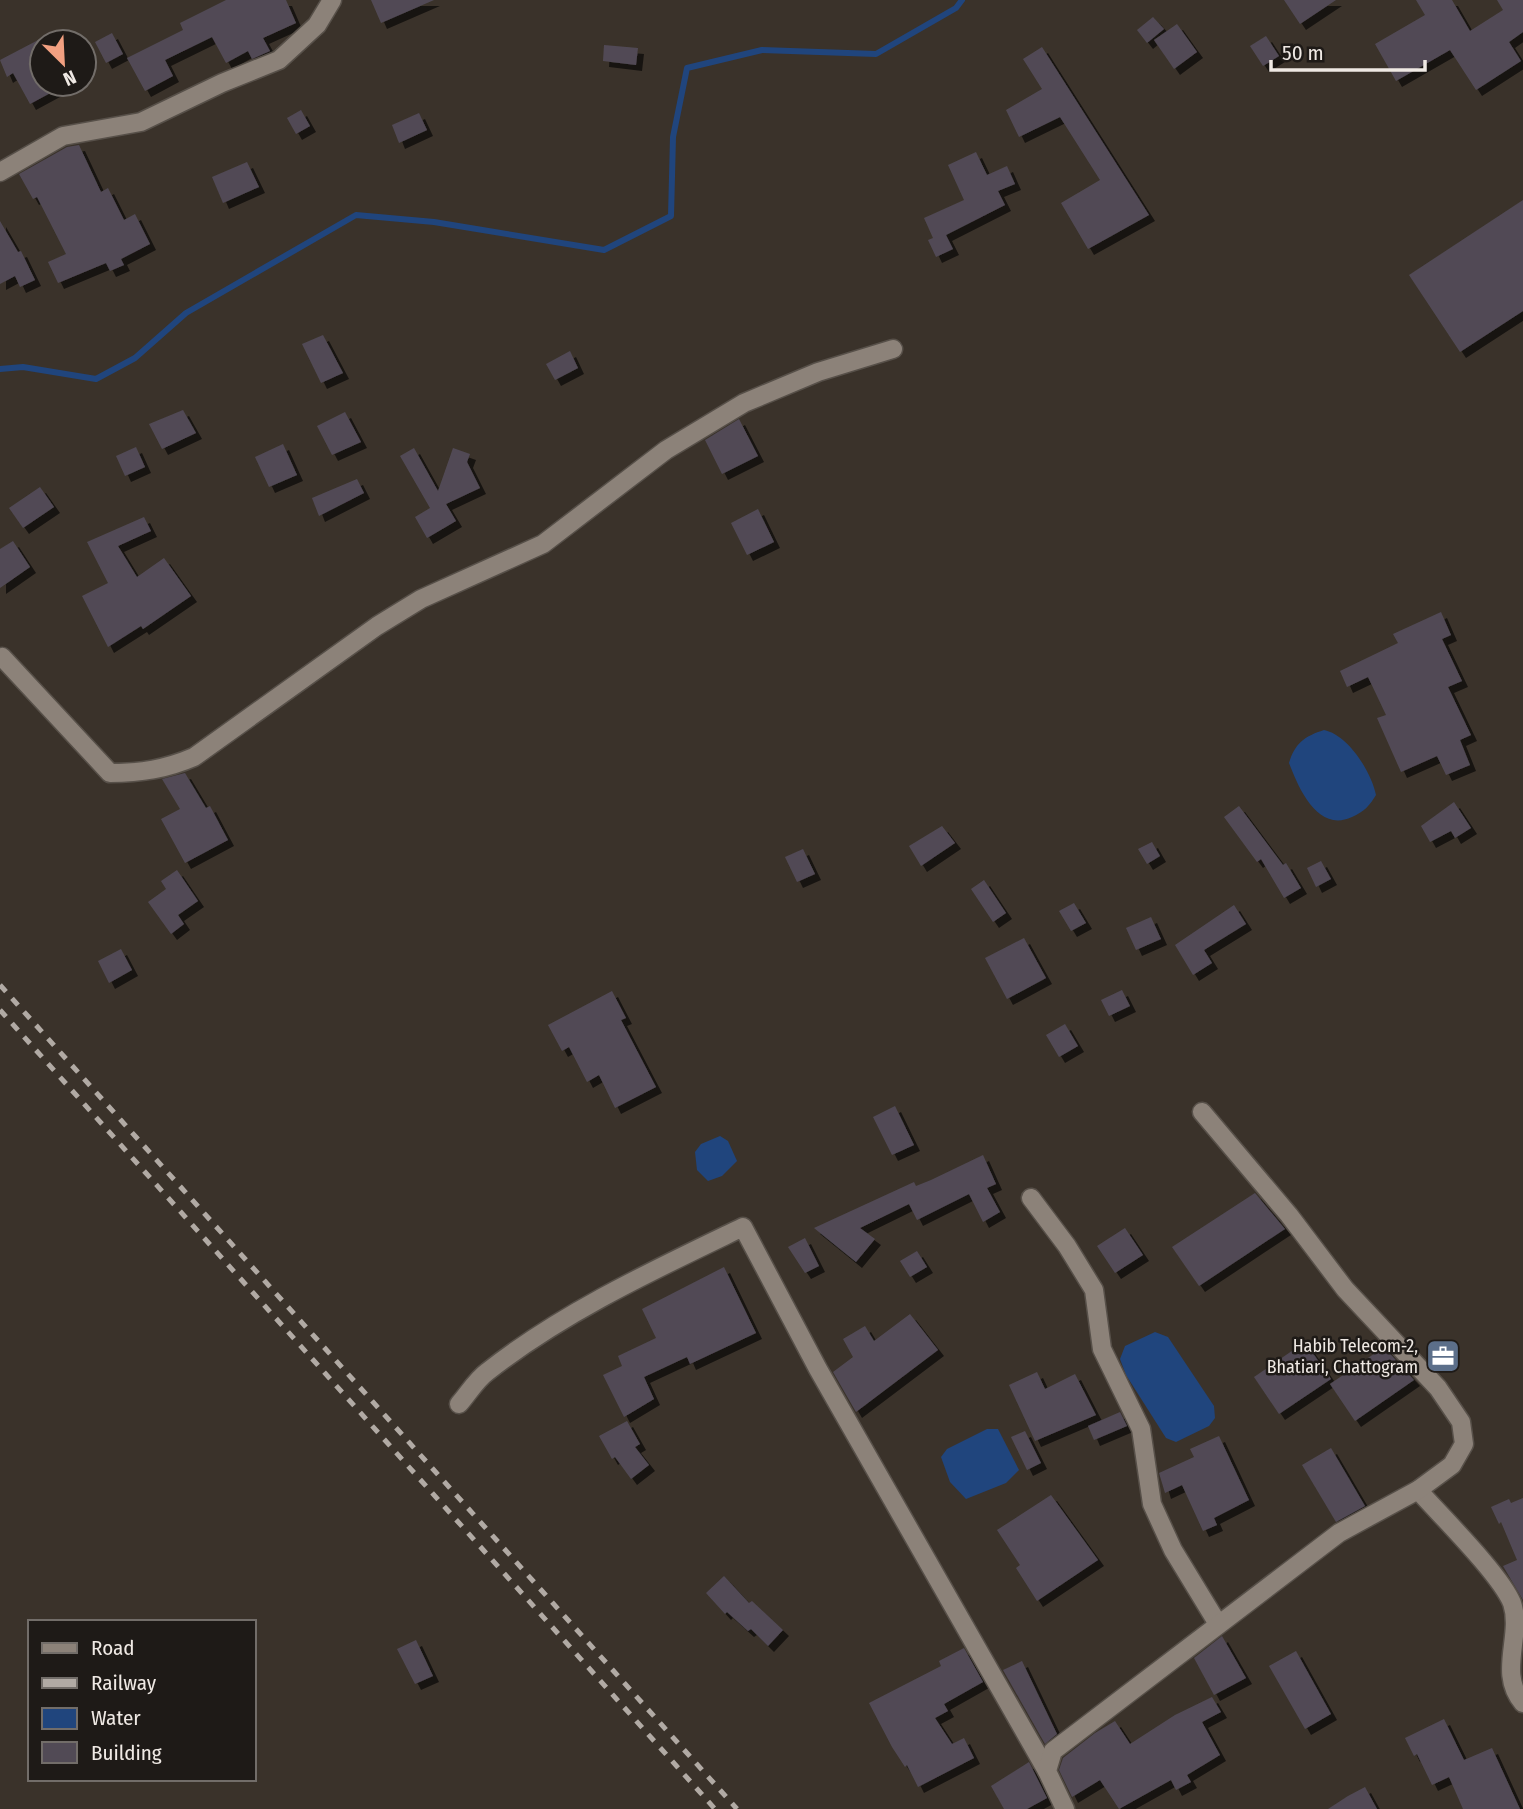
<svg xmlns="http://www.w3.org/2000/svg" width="1523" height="1809" viewBox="0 0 1523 1809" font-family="'Fira Sans Condensed',sans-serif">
<defs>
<filter id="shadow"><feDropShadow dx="6" dy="6" stdDeviation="0" flood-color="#0009"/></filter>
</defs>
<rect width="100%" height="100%" fill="#3a322a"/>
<g fill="#20457d">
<path d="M1324 730C1348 735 1371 771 1376 795 1370 805 1364 812 1352 817 1318 833 1299 789 1289 763 1295 743 1305 736 1324 730Z"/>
<polygon points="720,1136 728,1141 737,1161 722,1176 708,1181 697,1170 695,1152 701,1144"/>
<polygon points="1155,1332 1168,1337 1214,1406 1215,1418 1209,1426 1176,1442 1166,1438 1126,1375 1120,1359 1125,1346"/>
<polygon points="987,1429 998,1429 1019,1470 1006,1483 966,1499 950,1482 941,1457 947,1449"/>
</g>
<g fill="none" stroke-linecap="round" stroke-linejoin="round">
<polyline stroke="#20457d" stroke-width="6" points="0,369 23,367 96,379 135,358 186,313 356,215 434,222 604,250 671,216 673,137 687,68 762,50 876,54 956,8 962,0"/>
</g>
<g fill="#514a55" filter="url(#shadow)">
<polygon points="226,0 286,0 296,23 263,38 270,51 252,59 248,51 226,63 212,37 165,60 173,76 145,91 127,58 183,30 180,23"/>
<polygon points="371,0 434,0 381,23"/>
<polygon points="1284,0 1336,0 1300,24"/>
<polygon points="1416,0 1452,0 1470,31 1503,10 1497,0 1523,0 1523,32 1509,42 1521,61 1476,90 1450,50 1396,81 1375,44 1425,15"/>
<polygon points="1153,17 1164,29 1147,43 1137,30"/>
<polygon points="1177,24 1197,52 1174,69 1154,40"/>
<polygon points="112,33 123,54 106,63 95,42"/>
<polygon points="1266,36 1279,56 1263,66 1250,46"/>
<polygon points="42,38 42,84 67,84 30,104 13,73 7,77 0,60"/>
<polygon points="604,45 638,48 636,65 603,61"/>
<polygon points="1042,47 1149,215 1088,249 1061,203 1100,180 1060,117 1019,137 1006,110 1042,89 1023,59"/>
<polygon points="301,110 310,126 296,134 287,118"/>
<polygon points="419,113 427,130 399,143 392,125"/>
<polygon points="79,145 101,192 108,188 124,220 135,214 150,244 121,259 124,265 110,271 106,263 58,283 48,262 66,254 37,197 33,199 19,174 67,147"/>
<polygon points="976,152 987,175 1007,166 1015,184 998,191 1005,205 946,235 953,249 936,257 928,240 933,238 924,218 964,200 948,165"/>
<polygon points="247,162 259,187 223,203 212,177"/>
<polygon points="1523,200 1523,311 1460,352 1409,275"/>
<polygon points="0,221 18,252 21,251 35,280 20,287 15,276 0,284"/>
<polygon points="323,335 343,373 321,383 302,344"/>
<polygon points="570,351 578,368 555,380 546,364"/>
<polygon points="183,410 196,433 162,449 149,424"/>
<polygon points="345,412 361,442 332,455 317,426"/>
<polygon points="739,419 758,456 722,474 705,440"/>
<polygon points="283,444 297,475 269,487 255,457"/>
<polygon points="136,447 145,467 125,476 116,456"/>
<polygon points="414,448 438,491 453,448 470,454 467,462 480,488 446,504 456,521 427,538 415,517 430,508 400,456"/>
<polygon points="357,479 364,493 319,516 312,498"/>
<polygon points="40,487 54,507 23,528 9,508"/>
<polygon points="758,509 774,542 747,555 731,523"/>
<polygon points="144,517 151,531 118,546 137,577 164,558 191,596 143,629 141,626 108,647 82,596 108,583 87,542"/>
<polygon points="13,541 30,567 0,588 0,549"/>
<polygon points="1441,612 1451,635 1442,639 1462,681 1448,687 1471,735 1460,740 1470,765 1446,775 1437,756 1401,772 1377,718 1386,715 1368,677 1347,687 1340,671 1398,643 1393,634"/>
<polygon points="185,773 206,808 210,806 228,840 185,863 161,819 180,809 162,779"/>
<polygon points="1454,802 1471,828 1455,838 1451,831 1430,842 1421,826"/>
<polygon points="1239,806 1283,865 1286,863 1301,888 1284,898 1261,859 1257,862 1224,817"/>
<polygon points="942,826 955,843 921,866 909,846"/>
<polygon points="1152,842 1160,856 1147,864 1138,849"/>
<polygon points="803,849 815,874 797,882 785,857"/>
<polygon points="1321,861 1331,879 1316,887 1307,868"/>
<polygon points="177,870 198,901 178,915 184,924 171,934 148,902 166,889 161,881"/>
<polygon points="984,880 1006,913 993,922 971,889"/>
<polygon points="1074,903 1086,923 1071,931 1059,911"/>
<polygon points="1234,905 1246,924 1204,950 1212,963 1193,975 1175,945"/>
<polygon points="1151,917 1161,939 1136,950 1126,928"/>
<polygon points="1024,938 1046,978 1007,999 985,958"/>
<polygon points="121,949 132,970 109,983 98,961"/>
<polygon points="1122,990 1130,1006 1109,1016 1101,1000"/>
<polygon points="612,991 626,1018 621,1020 656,1087 615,1108 599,1075 587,1082 569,1047 562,1051 548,1025"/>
<polygon points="1065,1024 1078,1046 1059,1057 1046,1035"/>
<polygon points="895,1106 914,1145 892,1155 873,1117"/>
<polygon points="983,1155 996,1184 987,1188 1000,1212 983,1222 969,1194 917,1220 909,1204 860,1228 875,1239 856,1262 814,1228 914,1182 916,1186 931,1180"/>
<polygon points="1255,1193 1285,1229 1199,1286 1172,1247"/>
<polygon points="1125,1228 1143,1255 1115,1273 1097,1246"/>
<polygon points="805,1238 819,1266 805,1273 788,1247"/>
<polygon points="917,1251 927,1267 910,1277 900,1261"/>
<polygon points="724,1267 756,1333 690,1364 687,1357 644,1377 654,1399 624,1417 603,1375 622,1366 618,1356 656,1338 642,1309"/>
<polygon points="910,1314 938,1350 856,1412 833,1372 853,1357 843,1339 865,1326 874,1341"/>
<polygon points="1305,1342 1331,1379 1279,1414 1254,1377"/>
<polygon points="1384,1347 1414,1380 1355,1421 1330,1384"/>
<polygon points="1037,1372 1045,1389 1075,1374 1096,1415 1035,1441 1009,1385"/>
<polygon points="1120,1412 1127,1426 1094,1440 1088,1426"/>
<polygon points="627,1421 640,1444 635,1447 649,1465 631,1479 615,1457 612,1459 599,1436"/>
<polygon points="1025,1431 1041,1463 1027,1470 1011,1437"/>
<polygon points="1219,1436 1249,1500 1214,1518 1217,1525 1203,1531 1182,1485 1165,1493 1159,1473 1194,1457 1190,1449"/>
<polygon points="1331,1448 1365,1506 1336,1522 1302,1465"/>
<polygon points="1051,1495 1098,1560 1037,1601 1016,1568 1020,1565 997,1530"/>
<polygon points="1523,1498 1523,1600 1503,1566 1517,1560 1501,1522 1499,1524 1491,1507 1509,1499 1511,1503"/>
<polygon points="724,1576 749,1603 752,1601 783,1630 768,1646 751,1629 748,1631 727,1612 725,1614 706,1593"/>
<polygon points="1222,1636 1246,1678 1214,1695 1194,1658"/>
<polygon points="416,1640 433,1676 415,1684 397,1649"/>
<polygon points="964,1648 983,1682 944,1704 948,1711 935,1718 952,1744 964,1738 974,1758 918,1787 907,1765 905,1767 892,1747 869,1703 941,1666 939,1661"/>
<polygon points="1296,1651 1331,1714 1305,1729 1269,1666"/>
<polygon points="1022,1661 1057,1734 1045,1744 1003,1670"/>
<polygon points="1212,1697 1221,1712 1202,1722 1220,1755 1187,1775 1191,1782 1176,1790 1171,1780 1119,1809 1100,1780 1072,1797 1059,1770 1063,1758 1095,1733 1115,1721 1130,1744 1175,1715"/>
<polygon points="1444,1719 1464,1760 1492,1748 1520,1809 1463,1809 1449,1777 1432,1785 1417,1754 1414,1756 1405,1738"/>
<polygon points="1029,1762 1047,1798 1027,1809 1004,1809 991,1786"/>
<polygon points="1365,1787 1377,1809 1328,1809 1348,1796"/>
</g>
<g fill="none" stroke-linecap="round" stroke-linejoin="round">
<g stroke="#575049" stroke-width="21">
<g id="street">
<polyline points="0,172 63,136 141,122 222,83 279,60 317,25 332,0"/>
<path d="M0 658 2 657 110 773C141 773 166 769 194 757L377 626 421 599 543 544 666 450 744 403 818 372 893 349"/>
<polyline points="1031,1198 1067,1246 1094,1290 1102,1349 1141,1429 1152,1504 1173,1550 1218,1624"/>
<path d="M459 1404C468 1394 476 1380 487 1372 563 1312 656 1269 743 1227L818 1369 1047 1771"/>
<path d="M1418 1490C1441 1516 1500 1574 1512 1603 1523 1636 1497 1673 1523 1703"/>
<polyline points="1065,1809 1047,1771 1053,1751 1339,1533 1418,1490 1452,1465 1464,1444 1461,1422 1438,1388 1345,1289 1289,1215 1202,1112"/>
</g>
</g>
<use href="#street" stroke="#8c8279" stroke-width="18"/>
<g stroke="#b1aaa4" stroke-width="5" stroke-dasharray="9 9" stroke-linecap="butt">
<polyline points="0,985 737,1809"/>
<polyline points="0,1010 715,1809"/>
</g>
</g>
<defs>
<g id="office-square" transform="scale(1.75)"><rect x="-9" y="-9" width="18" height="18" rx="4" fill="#5c6f8a" stroke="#1e1a17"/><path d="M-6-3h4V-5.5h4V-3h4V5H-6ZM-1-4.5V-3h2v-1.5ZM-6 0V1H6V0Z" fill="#fff"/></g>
</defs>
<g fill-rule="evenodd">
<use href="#office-square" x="1443" y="1356"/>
</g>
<g text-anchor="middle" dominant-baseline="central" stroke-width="5" stroke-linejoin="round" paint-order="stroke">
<g font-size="18" fill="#efe9e4" stroke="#1e1a17" text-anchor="end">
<text x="1418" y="1346">Habib Telecom-2,<tspan x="1418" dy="21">Bhatiari, Chattogram</tspan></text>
</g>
</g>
<rect x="28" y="1620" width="228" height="161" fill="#1e1a17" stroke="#726d69" stroke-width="2"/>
<rect x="42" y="1643" width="35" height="10" fill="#8c8279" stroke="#726d69" stroke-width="2"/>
<text x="91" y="1655" font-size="21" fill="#efe9e4">Road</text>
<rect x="42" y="1678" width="35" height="10" fill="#b1aaa4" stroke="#726d69" stroke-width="2"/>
<text x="91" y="1690" font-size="21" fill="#efe9e4">Railway</text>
<rect x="42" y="1708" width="35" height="21" fill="#20457d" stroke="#726d69" stroke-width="2"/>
<text x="91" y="1725" font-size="21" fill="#efe9e4">Water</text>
<rect x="42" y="1742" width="35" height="21" fill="#514a55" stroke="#726d69" stroke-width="2"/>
<text x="91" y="1760" font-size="21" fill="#efe9e4">Building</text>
<g transform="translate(63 63) rotate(156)"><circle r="33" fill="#1e1a17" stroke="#726d69" stroke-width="2"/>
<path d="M0-5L12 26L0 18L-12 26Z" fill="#f2a081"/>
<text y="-10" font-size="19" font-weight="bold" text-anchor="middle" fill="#efe9e4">N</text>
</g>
<path d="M1271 60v10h154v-10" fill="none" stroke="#efe9e4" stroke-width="3.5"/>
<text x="1282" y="60" font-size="21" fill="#efe9e4" stroke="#1e1a17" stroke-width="5" paint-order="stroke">50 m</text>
</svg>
